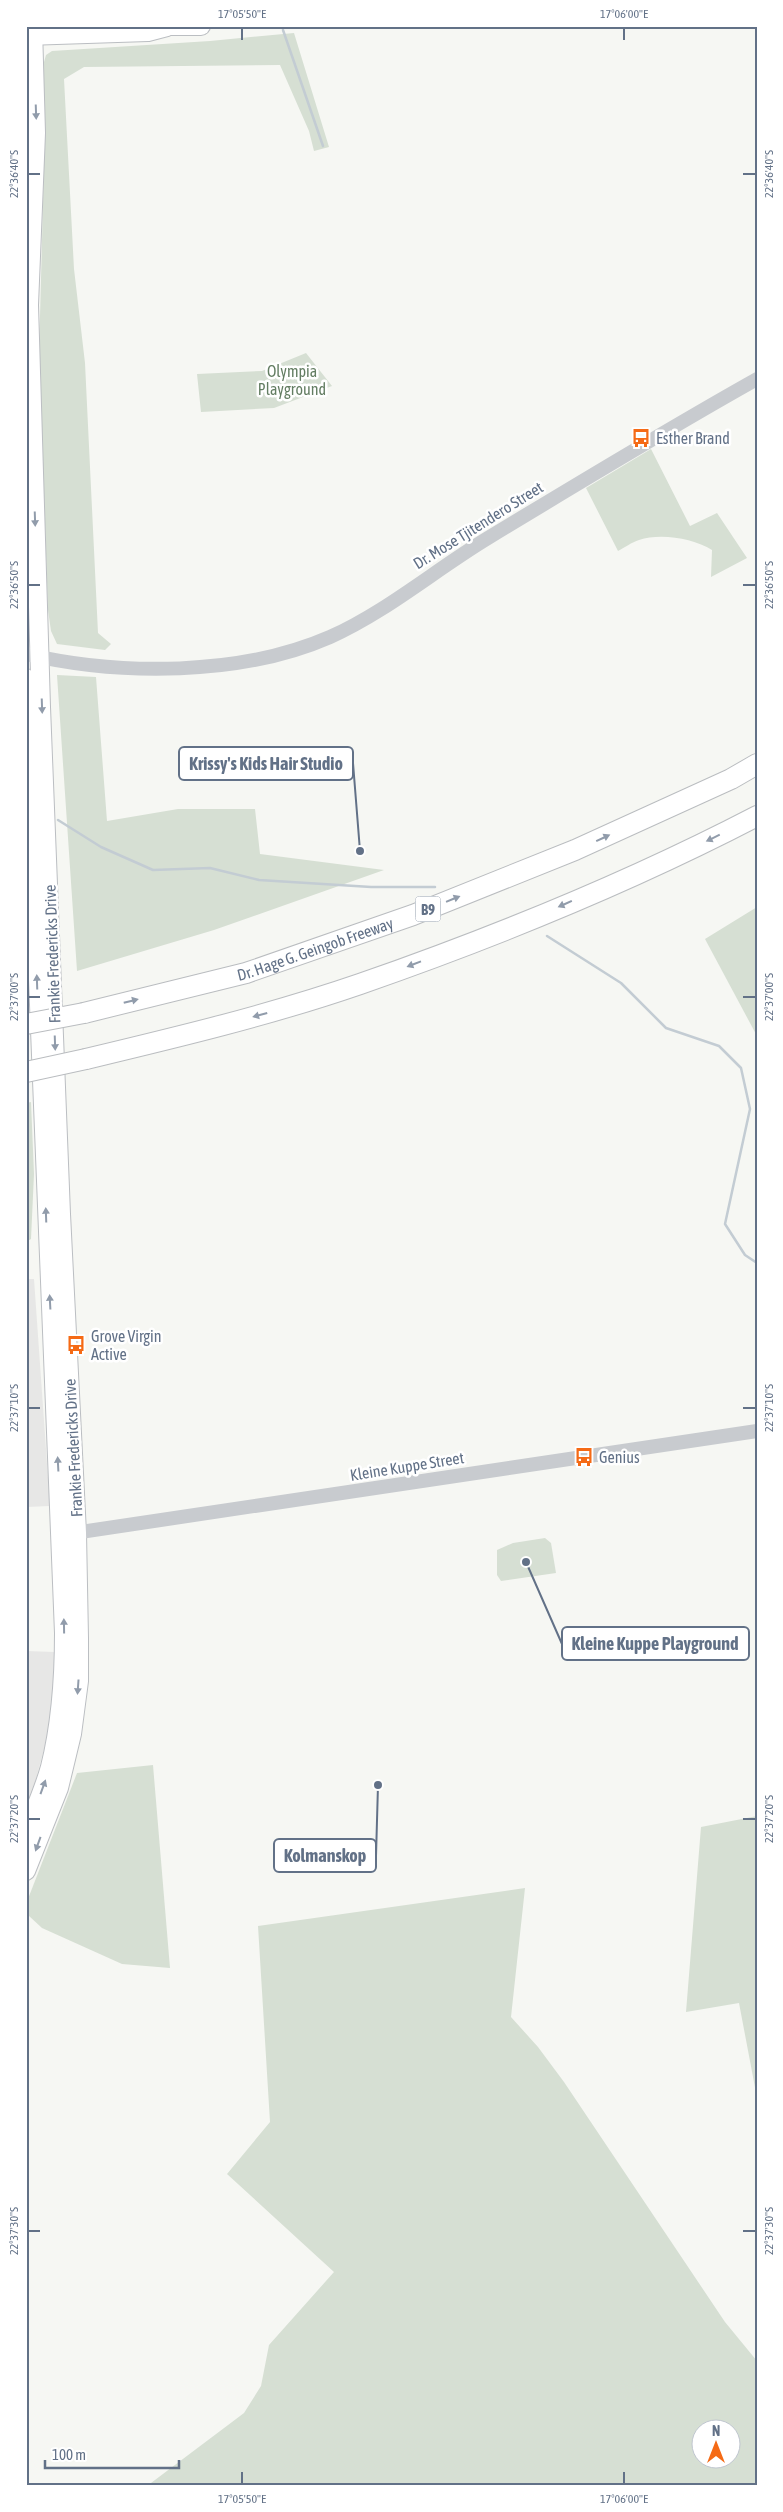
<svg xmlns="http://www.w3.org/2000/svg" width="783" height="2512" viewBox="0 0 783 2512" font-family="'Asap Condensed',sans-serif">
<rect width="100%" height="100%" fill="#f6f7f3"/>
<g fill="#e7e7e6">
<polygon points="26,1279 34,1279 50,1506 26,1507"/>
<polygon points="26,1651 55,1652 55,1679 50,1727 26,1816"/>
</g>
<g fill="#d6dfd3" fill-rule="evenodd">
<polygon points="294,33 329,147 314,151 309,131 280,65 84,67 64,79 74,269 85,363 98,633 111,644 105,650 57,644 51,631 48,610 39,354 44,165 44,62 46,55 52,51 210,41"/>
<polygon points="306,353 332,386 274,408 201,412 197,374 262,371"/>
<path d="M651 449 690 526 717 513 747 558 711 577 712 550C693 538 660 533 639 540 632 542 624 548 618 551L586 488Z"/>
<polygon points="57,675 96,677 107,821 178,809 255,809 260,854 384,870 214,930 77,971"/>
<polygon points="757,907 757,1036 705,939"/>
<polygon points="31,1102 34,1174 31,1239 26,1242 26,1103"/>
<polygon points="545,1538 551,1543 556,1573 501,1581 497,1575 497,1550 513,1543"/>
<polygon points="153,1765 170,1968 122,1964 42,1928 28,1915 26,1904 77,1773"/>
<polygon points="757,1816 757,2098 739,2003 686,2012 701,1827"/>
<path d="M525 1888 511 2017 538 2047 564 2082 725 2322 757 2361V2486H147L244 2413 261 2386 269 2345 334 2272 227 2174 270 2122 258 1926ZM700 2430H730V2460H700Z"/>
</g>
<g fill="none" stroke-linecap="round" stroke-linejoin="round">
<g stroke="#c3ccd3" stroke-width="2.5">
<polyline points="283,30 323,146"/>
<polyline points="58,820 101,847 153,870 210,868 259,880 371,887 435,887"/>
<polyline points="547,936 621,983 666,1028 719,1046 741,1068 750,1109 725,1224 745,1255 757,1263"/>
</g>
<g stroke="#bbbec2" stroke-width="20">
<g id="major">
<polyline points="160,26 201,26"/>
<polyline points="26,36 148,32 167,27"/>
<path d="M26 678 64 1633C64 1678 61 1723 50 1767 44 1789 34 1811 26 1832"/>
<polyline points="26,1871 59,1788 72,1734 79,1681 79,1638 77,1533 61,1214 41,707 29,305 36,133 33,28"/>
</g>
</g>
<g stroke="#babdc0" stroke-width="22">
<g id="highway">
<path id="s1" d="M84 1013 246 973 413 915 575 850 731 779 757 764"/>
<path d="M86 1059C178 1037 270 1015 360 984 495 937 630 882 757 816"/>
</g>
</g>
<g stroke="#c8cbcf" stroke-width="14">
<path d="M26 654C120 676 241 676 330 637 386 612 435 570 488 538 577 484 666 430 757 379"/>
<polyline points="67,1534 757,1431"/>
</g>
<use href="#major" stroke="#fff" stroke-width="18"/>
<use href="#highway" stroke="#fff" stroke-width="20"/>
<g stroke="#babdc0" stroke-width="22" stroke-linecap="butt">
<g id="highway-bridge">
<polyline points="26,1024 84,1013"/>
<polyline points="26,1072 86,1059"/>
</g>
</g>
<use href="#highway-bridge" stroke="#fff" stroke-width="20"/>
</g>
<defs><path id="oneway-solid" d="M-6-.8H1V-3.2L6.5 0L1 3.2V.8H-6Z" transform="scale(1.25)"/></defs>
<g fill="#919cab">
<use href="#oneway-solid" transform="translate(36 112) rotate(88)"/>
<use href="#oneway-solid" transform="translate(35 519) rotate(88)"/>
<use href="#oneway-solid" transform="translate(42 706) rotate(88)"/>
<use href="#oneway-solid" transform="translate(603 838) rotate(-25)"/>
<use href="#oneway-solid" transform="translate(713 838) rotate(154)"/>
<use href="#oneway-solid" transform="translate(453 899) rotate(-22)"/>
<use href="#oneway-solid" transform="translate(565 904) rotate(156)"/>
<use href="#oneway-solid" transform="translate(414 964) rotate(159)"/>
<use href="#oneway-solid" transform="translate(37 982) rotate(-92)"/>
<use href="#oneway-solid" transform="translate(131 1001) rotate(-14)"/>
<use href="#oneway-solid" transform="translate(260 1015) rotate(165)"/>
<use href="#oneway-solid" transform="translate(55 1043) rotate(88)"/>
<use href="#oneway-solid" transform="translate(46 1215) rotate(-92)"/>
<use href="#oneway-solid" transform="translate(50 1302) rotate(-93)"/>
<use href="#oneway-solid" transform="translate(58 1464) rotate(-93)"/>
<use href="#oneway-solid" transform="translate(64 1626) rotate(-91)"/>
<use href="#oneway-solid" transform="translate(78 1687) rotate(94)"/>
<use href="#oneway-solid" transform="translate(43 1787) rotate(-70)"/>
<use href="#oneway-solid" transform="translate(38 1844) rotate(110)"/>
</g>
<path fill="none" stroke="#627187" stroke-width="2" d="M242 28V40M624 28V40M28 174H40M743 174H756M28 585H40M743 585H756M28 997H40M743 997H756M28 1408H40M743 1408H756M28 1819H40M743 1819H756M28 2231H40M743 2231H756M242 2472V2484M624 2472V2484"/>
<defs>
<g id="bus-bare" transform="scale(1.5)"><path d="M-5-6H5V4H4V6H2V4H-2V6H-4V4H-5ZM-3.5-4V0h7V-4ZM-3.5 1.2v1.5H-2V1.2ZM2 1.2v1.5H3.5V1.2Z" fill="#f56a15" stroke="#fff" stroke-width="2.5" paint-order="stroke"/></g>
</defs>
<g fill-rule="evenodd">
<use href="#bus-bare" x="641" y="438"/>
<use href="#bus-bare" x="76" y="1345"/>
<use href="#bus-bare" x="584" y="1457"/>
</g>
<g text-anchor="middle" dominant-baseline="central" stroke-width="5" stroke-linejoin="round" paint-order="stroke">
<rect fill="#fff" stroke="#919cab" stroke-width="1" x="415.5" y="896.5" width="25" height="25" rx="4"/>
<g font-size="15" font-weight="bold" fill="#627187">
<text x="428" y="909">B9</text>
</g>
<g font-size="16" fill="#637d62" stroke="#fff">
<text x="292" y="371">Olympia<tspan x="292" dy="18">Playground</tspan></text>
</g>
<g font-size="16" fill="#627187" stroke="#fff" text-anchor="start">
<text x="656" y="438">Esther Brand</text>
<text x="91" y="1336">Grove Virgin<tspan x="91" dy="18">Active</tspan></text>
<text x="599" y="1457">Genius</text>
</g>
<g font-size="16" fill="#627187" stroke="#fff">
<text transform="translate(478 525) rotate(-32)">Dr. Mose Tjitendero Street</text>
<text stroke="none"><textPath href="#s1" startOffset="240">Dr. Hage G. Geingob Freeway</textPath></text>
<text transform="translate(52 954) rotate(-92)">Frankie Fredericks Drive</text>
<text transform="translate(73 1448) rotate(-93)">Frankie Fredericks Drive</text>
<text transform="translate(407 1466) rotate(-9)">Kleine Kuppe Street</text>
</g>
</g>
<path fill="none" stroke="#627187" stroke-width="2" d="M360 851L353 763M526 1562L562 1644M378 1785L376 1856"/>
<g fill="#627187" stroke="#fff" stroke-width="2">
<circle cx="360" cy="851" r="5"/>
<circle cx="526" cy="1562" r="5"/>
<circle cx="378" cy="1785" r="5"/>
</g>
<g fill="#fff" stroke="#627187" stroke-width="2">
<rect x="179" y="747" width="174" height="33" rx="5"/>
<rect x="562" y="1627" width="187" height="33" rx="5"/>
<rect x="274" y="1839" width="102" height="33" rx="5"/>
</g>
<g font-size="18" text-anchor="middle" font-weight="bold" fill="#627187">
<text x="266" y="770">Krissy's Kids Hair Studio</text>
<text x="655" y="1650">Kleine Kuppe Playground</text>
<text x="325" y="1862">Kolmanskop</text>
</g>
<rect width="783" height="2512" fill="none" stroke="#ffffff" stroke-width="55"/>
<g transform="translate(716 2444)"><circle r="24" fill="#ffffff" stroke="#c0c6cf"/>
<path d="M0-4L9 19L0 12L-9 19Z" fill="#f56a15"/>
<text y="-8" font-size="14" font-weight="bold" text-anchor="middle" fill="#627187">N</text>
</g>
<path d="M45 2460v8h134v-8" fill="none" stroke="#627187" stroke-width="2.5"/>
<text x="52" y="2460" font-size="15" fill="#627187" stroke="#ffffff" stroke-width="4" paint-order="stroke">100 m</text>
<rect x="28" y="28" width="728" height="2456" fill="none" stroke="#627187" stroke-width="2"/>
<g font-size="12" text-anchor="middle" fill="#627187">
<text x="242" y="18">17°05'50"E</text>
<text x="624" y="18">17°06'00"E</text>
<text transform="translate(14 174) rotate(-90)" y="4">22°36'40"S</text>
<text transform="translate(769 174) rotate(-90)" y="4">22°36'40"S</text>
<text transform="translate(14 585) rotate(-90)" y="4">22°36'50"S</text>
<text transform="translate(769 585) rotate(-90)" y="4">22°36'50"S</text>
<text transform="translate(14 997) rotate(-90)" y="4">22°37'00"S</text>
<text transform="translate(769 997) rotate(-90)" y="4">22°37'00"S</text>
<text transform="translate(14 1408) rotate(-90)" y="4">22°37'10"S</text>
<text transform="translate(769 1408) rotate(-90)" y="4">22°37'10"S</text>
<text transform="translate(14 1819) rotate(-90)" y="4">22°37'20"S</text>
<text transform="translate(769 1819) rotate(-90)" y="4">22°37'20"S</text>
<text transform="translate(14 2231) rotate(-90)" y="4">22°37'30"S</text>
<text transform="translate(769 2231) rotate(-90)" y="4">22°37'30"S</text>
<text x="242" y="2503">17°05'50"E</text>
<text x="624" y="2503">17°06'00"E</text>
</g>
</svg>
